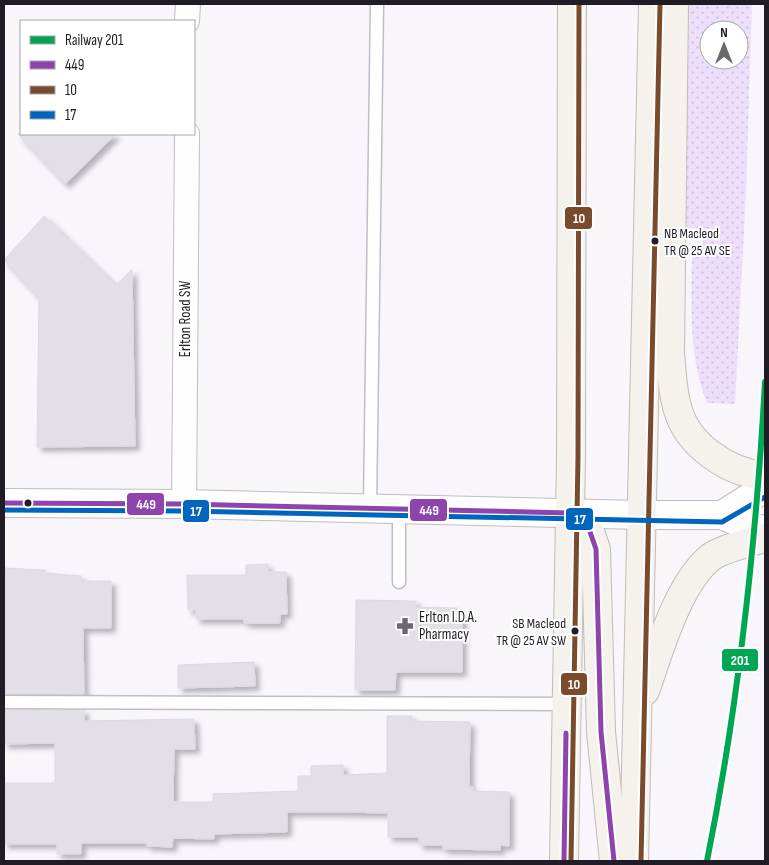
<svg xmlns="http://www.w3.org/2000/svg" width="769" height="865" viewBox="0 0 769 865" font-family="'Sofia Sans Condensed',sans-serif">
<defs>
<pattern id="grass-dots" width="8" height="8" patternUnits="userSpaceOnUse" patternTransform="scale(1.25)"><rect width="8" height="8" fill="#eddffc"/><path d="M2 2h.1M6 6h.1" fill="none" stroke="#cbbfd8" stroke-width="1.8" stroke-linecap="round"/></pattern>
<filter id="shadow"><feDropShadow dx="4.5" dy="4.5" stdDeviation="2.5" flood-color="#0004"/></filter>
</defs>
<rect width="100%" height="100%" fill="#f8f6fb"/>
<path fill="url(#grass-dots)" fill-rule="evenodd" d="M682 4H752L746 192 735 404 707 403C687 353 692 300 692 247L703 246V229L681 228ZM709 30H739V60H709Z"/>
<g fill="#e2dfe6" stroke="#ddd9e1" filter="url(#shadow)">
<polygon points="18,134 116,134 65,184"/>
<polygon points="44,216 116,285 132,269 135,446 37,447 39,298 4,260"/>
<polygon points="268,564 268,572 286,572 287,614 280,614 280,623 244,623 244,619 196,619 196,610 188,610 187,575 246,575 246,565"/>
<polygon points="4,568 45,570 45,573 81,576 81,581 111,581 111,628 83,628 84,694 4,694"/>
<polygon points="356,600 416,601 416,607 457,608 457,612 462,612 462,672 396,672 395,690 355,690"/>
<polygon points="254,662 255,686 178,688 178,665"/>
<polygon points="4,710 84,710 84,721 194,719 195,749 174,749 173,802 213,802 213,794 298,791 298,776 311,776 311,766 343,765 343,775 387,773 387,716 412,716 412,721 470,722 469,787 473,787 473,791 509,792 509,846 500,845 500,850 443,849 443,845 419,845 419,837 388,837 388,813 343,812 287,812 287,832 214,834 214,839 173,838 172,847 147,846 147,843 81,843 81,854 57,854 57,844 4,844 4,783 55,783 55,743 4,744"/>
</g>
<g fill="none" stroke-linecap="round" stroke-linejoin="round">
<g stroke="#c0bdc5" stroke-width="15">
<g id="lane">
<polyline points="370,507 377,4"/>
<polyline points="399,508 399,582"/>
<polyline points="4,702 566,704"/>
</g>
</g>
<g stroke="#c0bdc5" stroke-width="26">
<g id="street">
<polyline points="187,21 188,4"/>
<polyline points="184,504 187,134"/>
</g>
</g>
<g stroke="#c0bdc5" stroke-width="30">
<g id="secondary">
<polyline points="4,503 184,504 640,515 722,515 756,530 765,529"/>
<polyline points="722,515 765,488"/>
</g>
</g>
<g stroke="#c2bbb6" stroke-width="30">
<g id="primary">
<path d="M674 4 670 353C672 371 672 392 678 410 688 445 729 474 765 475"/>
<polyline points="570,513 589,529 596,549 601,732 614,861"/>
<path d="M645 691C659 651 678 583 711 557 722 549 751 542 765 538"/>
<polyline points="564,861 571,457 572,4"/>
<polyline points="634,861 653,4"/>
</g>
</g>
<use href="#lane" stroke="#fefefe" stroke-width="12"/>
<use href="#street" stroke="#fefefe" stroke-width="24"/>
<use href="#secondary" stroke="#fefefe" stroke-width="28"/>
<use href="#primary" stroke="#f5f2ed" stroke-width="28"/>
<g stroke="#fff" stroke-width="9">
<g id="bus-1">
<polyline points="4,503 184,504 570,513"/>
<polyline points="570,513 589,529 596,549 601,732 614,861"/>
<polyline points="564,861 566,733"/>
</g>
</g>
<g stroke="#fff" stroke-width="9">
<g id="bus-2">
<polyline points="571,861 578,457 579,4"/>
<polyline points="641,861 660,4"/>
</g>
</g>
<g stroke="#fff" stroke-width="9">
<polyline id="bus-3" points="4,510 184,511 722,522 765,497"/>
</g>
<use href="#bus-1" stroke="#8e44ad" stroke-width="5"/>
<use href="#bus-2" stroke="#7a4b2a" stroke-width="5"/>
<use href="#bus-3" stroke="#0065bd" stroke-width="5"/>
<g stroke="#fff" stroke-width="10">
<path id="rail-1" d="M707 861C739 702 756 543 765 382"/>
</g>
<use href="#rail-1" stroke="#00a651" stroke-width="6"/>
</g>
<defs>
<g id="pharmacy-bare" transform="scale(1.35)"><path d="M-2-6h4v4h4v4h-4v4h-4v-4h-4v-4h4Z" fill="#6c6870" stroke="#fff" stroke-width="2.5" paint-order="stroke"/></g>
</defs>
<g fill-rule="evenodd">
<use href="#pharmacy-bare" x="405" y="626"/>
</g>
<g fill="#201b25" stroke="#fff" stroke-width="2">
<circle cx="655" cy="241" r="4.5"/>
<circle cx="28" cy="503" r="4.5"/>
<circle cx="575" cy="631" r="4.5"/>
</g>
<g text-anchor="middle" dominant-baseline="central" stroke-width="4" stroke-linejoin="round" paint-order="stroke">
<g font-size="14" fill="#201b25" stroke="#fff" text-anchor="start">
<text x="664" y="233">NB Macleod<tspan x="664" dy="17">TR @ 25 AV SE</tspan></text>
<text x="566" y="623" text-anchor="end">SB Macleod<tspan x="566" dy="17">TR @ 25 AV SW</tspan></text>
</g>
<g font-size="15" fill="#201b25" stroke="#fff">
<text transform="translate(185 319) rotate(-90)">Erlton Road SW</text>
</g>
<g font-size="15" fill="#201b25" stroke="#fff" text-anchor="start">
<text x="419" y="617">Erlton I.D.A.<tspan x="419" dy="17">Pharmacy</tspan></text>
</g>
</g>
<g stroke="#fff" stroke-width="2">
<rect x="564" y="206" width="29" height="24" rx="5" fill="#7a4b2a"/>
<rect x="126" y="492" width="39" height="24" rx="5" fill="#8e44ad"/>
<rect x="409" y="498" width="39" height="24" rx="5" fill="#8e44ad"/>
<rect x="182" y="499" width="28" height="24" rx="5" fill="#0065bd"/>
<rect x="565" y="507" width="29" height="24" rx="5" fill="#0065bd"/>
<rect x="721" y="648" width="38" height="24" rx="5" fill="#00a651"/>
<rect x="560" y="672" width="28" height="24" rx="5" fill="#7a4b2a"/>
</g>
<g font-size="14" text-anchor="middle" font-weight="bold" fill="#fff">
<text x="579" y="223">10</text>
<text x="146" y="509">449</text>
<text x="429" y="515">449</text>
<text x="196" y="516">17</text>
<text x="580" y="524">17</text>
<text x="740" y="665">201</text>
<text x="574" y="689">10</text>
</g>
<rect width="769" height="865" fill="none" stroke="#201b25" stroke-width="10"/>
<rect x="20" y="20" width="175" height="115" fill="#ffffff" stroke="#a6a4a8"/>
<rect x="30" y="36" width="25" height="8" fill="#00a651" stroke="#a6a4a8"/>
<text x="65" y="45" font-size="15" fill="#201b25">Railway 201</text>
<rect x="30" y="61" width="25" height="8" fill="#8e44ad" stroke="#a6a4a8"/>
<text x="65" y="70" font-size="15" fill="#201b25">449</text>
<rect x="30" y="86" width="25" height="8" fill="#7a4b2a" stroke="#a6a4a8"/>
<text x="65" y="95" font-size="15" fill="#201b25">10</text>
<rect x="30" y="111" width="25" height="8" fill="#0065bd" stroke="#a6a4a8"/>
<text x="65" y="120" font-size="15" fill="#201b25">17</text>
<g transform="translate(724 45)"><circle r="24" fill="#ffffff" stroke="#a6a4a8"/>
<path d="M0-4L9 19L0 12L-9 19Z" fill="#6c6870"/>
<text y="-8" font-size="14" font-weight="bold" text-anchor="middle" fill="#201b25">N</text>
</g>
</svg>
